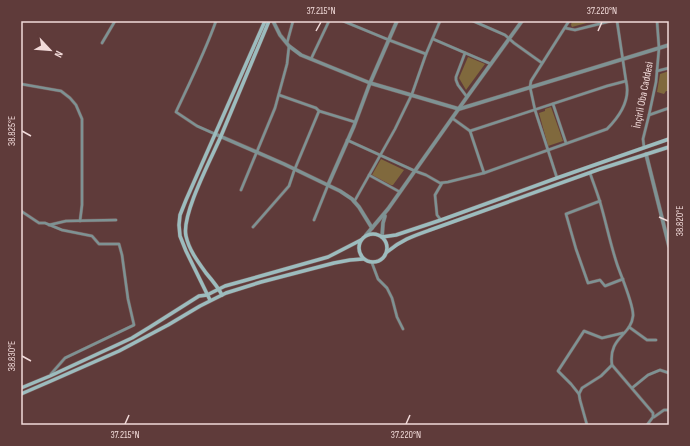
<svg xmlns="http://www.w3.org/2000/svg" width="690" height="446" viewBox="0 0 690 446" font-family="'Sofia Sans Condensed',sans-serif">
<rect width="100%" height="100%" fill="#5f3b3a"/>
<g fill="#80693d">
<polygon points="572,21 590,21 590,22 572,27 571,25"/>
<polygon points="468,57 485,64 466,90 459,78"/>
<polygon points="669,71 669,91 666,91 664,94 657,92 660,74"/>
<polygon points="551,107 563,141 548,146 539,113 545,111 545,109"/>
<polygon points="381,159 404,170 393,185 391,185 372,175"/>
</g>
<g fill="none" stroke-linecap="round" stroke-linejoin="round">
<g stroke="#795857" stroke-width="3.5">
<g id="minor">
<polyline points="343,21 389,40 426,54"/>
<polyline points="473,21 505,35 514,43 542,63"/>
<polyline points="565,28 575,30 611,21"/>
<polyline points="433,39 491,64"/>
<polyline points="102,43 115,21"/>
<polyline points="287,43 293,21"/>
<polyline points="465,53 456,77 456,80 458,85 467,97"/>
<polyline points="311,59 329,21"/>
<polyline points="657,71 669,68"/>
<polyline points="21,84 61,91 70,98 76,105 82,119 82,205 80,221"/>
<polyline points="279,95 316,108 319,111 355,122"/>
<polyline points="553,104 566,143"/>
<polyline points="649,115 669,108"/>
<polyline points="452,118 470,131 484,173"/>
<polyline points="470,131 607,86 626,81"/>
<path d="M215 134 197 126 176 112C190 82 205 52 216 21"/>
<path d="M347 140 415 171 426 175 440 183 448 182 484 173 607 129C620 116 631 100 626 81L617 21"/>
<polyline points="644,147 643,139 649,115 656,82 657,71 659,48 657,21"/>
<path d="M590 173C593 182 597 192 600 202 606 222 610 243 617 264 621 276 634 305 633 316 631 336 608 337 612 365L653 413V417L647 425"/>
<polyline points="369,175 400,192"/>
<polyline points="557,178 535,110 530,87 531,81 569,21"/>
<polyline points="241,190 275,108 287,64 289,46"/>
<polyline points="600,201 566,214 576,249 588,283 600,280 605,286 623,279"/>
<polyline points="354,202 395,129 412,94 426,54 440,21"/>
<polyline points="21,211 39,223 45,223 62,230 92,236 99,244 119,244 122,255 128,299 134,325 65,358 51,374"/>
<polyline points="314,220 328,185"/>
<polyline points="441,220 437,215 435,195 442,183"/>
<polyline points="49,225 66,221 116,220"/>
<polyline points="253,227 289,186 294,171 319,111"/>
<polyline points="372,263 378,279 387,288 392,298 397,317 403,329"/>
<polyline points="629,327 647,340 656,340"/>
<polyline points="632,388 648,375 660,370 669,373"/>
<polyline points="579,394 571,384 558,371 584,331 602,338 623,333"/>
<polyline points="654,417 664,410 669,410"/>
<polyline points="587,425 580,400 579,394 582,388 601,376 612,365"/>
</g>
</g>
<g stroke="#795857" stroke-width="4.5">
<g id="tertiary">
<polyline points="273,21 280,35 289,46 301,55 370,83 459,109 469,106 669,45"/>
<polyline points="215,134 284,164 340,191 352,199 359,207 372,228"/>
<polyline points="646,154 669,246"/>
<polyline points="328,185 354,126 370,83 397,21"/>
<polyline points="366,235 388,209 467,97 522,21"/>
<polyline points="382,237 383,223 385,216"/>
</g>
</g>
<g stroke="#795857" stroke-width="4.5">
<g id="secondary">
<circle cx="373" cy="248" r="14"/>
<polyline points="382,237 396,235 441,220 557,178 669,139"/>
<path d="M387 252C401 240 413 236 430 230L600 169 669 147"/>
<path d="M222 295C218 287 212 280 206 273 198 262 189 250 186 236 181 215 212 157 221 136 237 98 253 59 269 21"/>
<polyline points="210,300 186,251 180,236 179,225 180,215 186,200 265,21"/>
<polyline points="21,388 50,376 132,338 150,327 199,296 207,295 225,286 243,281 328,257 361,240"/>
<polyline points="21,394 51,381 119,351 168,325 200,306 226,293 261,282 334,263 350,260 363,259"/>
</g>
</g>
<use href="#minor" stroke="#7e9293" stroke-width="2.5"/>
<use href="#tertiary" stroke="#7e9293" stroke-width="3.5"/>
<use href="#secondary" stroke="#9cbcbe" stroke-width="3.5"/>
</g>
<path fill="none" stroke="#f1dad9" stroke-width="1.5" d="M316 31 321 22M598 31 602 22M22 131 31 136M659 217 668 221M22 356 31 361M125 424 129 415M406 424 410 415"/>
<g text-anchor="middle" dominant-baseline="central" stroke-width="3" stroke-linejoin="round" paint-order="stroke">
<g font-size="11" fill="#f1dad9" stroke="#5f3b3a">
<text transform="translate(643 95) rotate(-79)">İnçirli Oba Caddesi</text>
</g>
</g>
<rect width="690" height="446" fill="none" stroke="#5f3b3a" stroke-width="44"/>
<g transform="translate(50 50) rotate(116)" stroke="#5f3b3a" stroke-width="3" paint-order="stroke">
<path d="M0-3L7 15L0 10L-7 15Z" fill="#f1dad9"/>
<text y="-6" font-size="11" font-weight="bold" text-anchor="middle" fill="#f1dad9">N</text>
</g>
<rect x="22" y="22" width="646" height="402" fill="none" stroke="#f1dad9" stroke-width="1.5"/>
<g font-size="10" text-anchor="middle" fill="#f1dad9">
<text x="321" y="14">37.215°N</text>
<text x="602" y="14">37.220°N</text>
<text transform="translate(11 131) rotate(-90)" y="4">38.825°E</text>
<text transform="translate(679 221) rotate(-90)" y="4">38.820°E</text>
<text transform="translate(11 356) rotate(-90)" y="4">38.830°E</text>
<text x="125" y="438">37.215°N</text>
<text x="406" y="438">37.220°N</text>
</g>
</svg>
